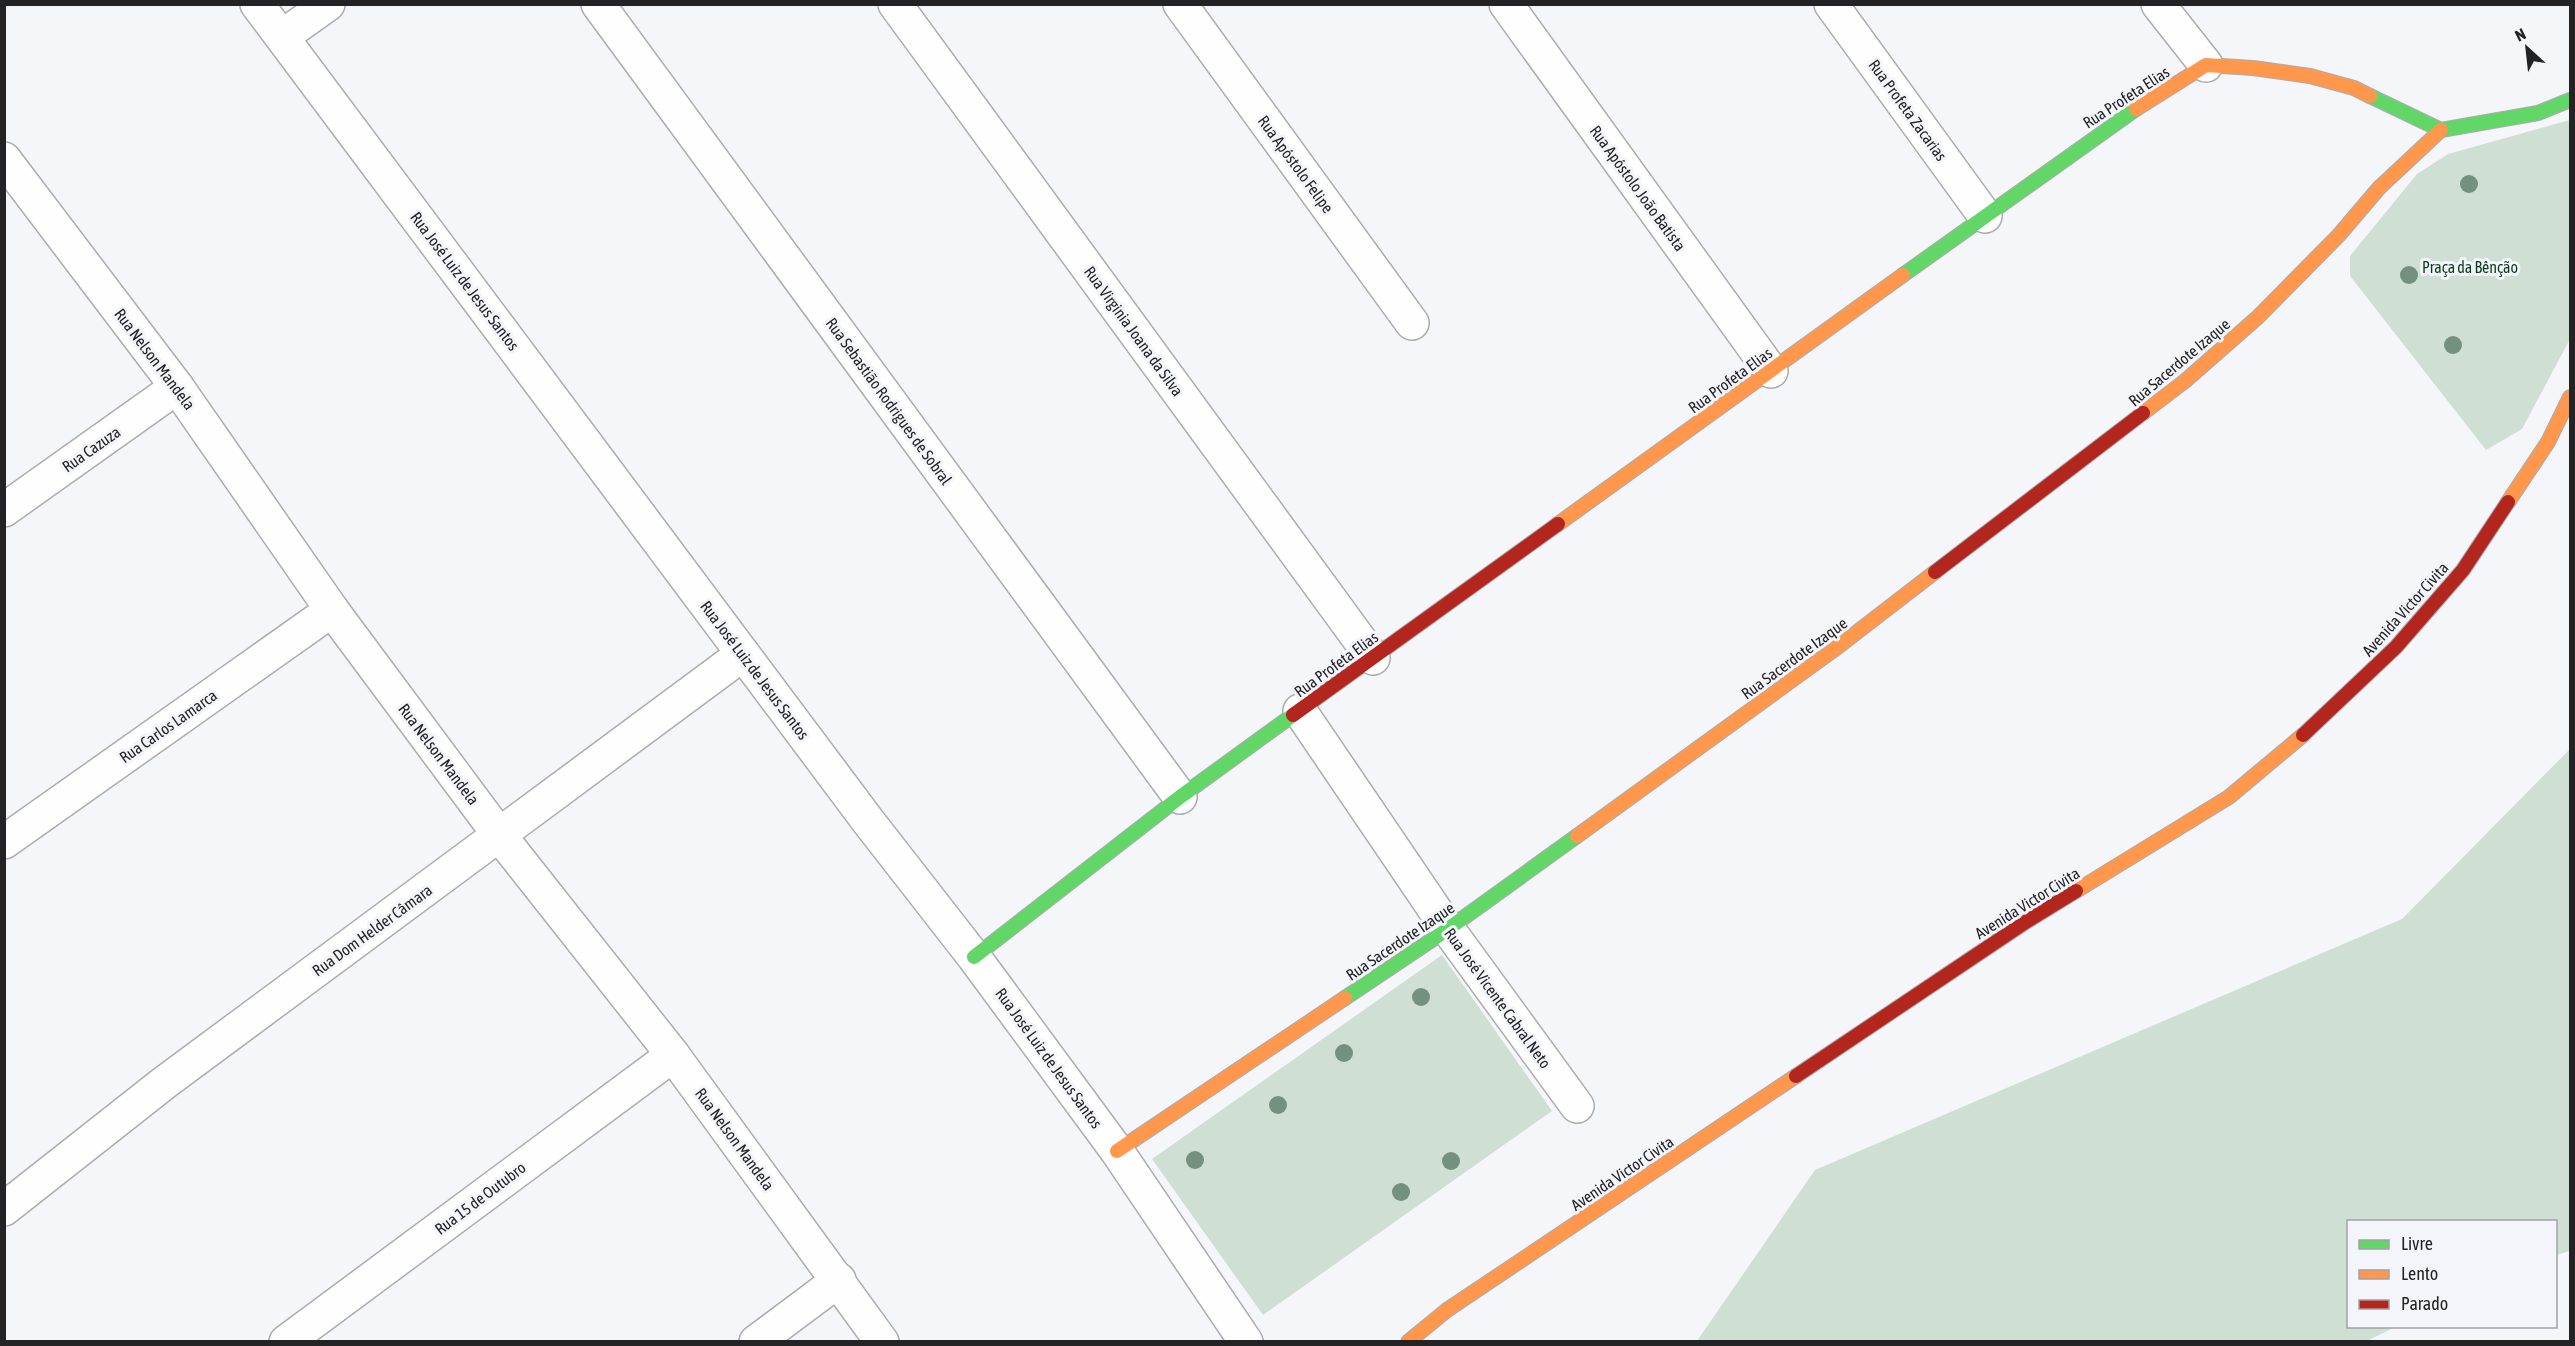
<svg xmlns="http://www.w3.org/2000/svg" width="2575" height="1346" viewBox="0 0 2575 1346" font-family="'Asap Condensed',sans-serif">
<rect width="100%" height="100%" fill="#f5f6fa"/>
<g fill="#cfdfd4">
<polygon points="2570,120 2570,339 2522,429 2486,450 2350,276 2350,256 2417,174 2448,154"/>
<polygon points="2570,749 2570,1251 2556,1255 2556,1222 2348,1222 2348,1326 2395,1327 2367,1341 1697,1341 1815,1170 2402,919"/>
<polygon points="1442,955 1552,1111 1263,1315 1152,1159"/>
</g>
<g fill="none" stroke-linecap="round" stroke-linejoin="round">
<g stroke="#acacaf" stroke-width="36">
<g id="street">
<polyline points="257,4 868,821 974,957 1117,1151 1246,1342"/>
<polyline points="598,4 1180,797"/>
<polyline points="895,4 1373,658"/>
<polyline points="1180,4 1412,323"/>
<polyline points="1506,4 1771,371"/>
<polyline points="1831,4 1985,216"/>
<polyline points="2158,4 2206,65"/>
<polyline points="283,36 328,4"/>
<polyline points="4,159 177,387 332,610 500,836 673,1055 882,1342"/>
<polyline points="4,510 177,387"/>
<polyline points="1300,711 1448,929 1577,1106"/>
<polyline points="4,842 332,610"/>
<polyline points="4,1209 164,1083 743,654"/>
<polyline points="286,1342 673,1055"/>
<polyline points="756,1342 839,1280"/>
</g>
</g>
<g stroke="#acacaf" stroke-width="16">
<g id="fast">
<polyline points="2370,96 2441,130 2538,113 2570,100"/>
<polyline points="1903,275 2136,109"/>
<polyline points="974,957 1180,797 1293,715"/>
<polyline points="1345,998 1448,929 1577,836"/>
</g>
</g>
<g stroke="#acacaf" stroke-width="16">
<g id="slow">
<polyline points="2136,109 2206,65 2253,68 2310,76 2354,88 2370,96"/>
<polyline points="2143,413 2185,381 2258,317 2339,235 2379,188 2441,130"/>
<polyline points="2508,502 2548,442 2570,397"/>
<polyline points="1558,524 1903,275"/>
<polyline points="1577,836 1839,646 1935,572"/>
<polyline points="2076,891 2229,797 2303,735"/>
<polyline points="1117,1151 1345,998"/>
<polyline points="1408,1342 1447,1310 1796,1076"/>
</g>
</g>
<g stroke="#acacaf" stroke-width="16">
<g id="jam">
<polyline points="1935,572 2143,413"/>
<polyline points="1293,715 1558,524"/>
<polyline points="2303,735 2396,647 2463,570 2508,502"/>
<polyline points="1796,1076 2024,923 2076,891"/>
</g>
</g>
<use href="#street" stroke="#fefefe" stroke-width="33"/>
<use href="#fast" stroke="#63d668" stroke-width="14"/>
<use href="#slow" stroke="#ff974d" stroke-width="14"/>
<use href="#jam" stroke="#b3261e" stroke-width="14"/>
</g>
<g fill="#73917e">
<circle cx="2469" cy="184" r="9"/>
<circle cx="2409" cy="275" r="9"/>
<circle cx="2453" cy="345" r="9"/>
<circle cx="1421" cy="997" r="9"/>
<circle cx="1344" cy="1053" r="9"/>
<circle cx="1278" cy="1105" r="9"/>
<circle cx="1195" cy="1160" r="9"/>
<circle cx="1451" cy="1161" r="9"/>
<circle cx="1401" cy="1192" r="9"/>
</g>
<g text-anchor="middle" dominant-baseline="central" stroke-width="6" stroke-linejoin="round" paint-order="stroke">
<g font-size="16" fill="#232326" stroke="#f4f5fb">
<text transform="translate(2126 97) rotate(-33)">Rua Profeta Elias</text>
<text transform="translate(1908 110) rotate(54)">Rua Profeta Zacarias</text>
<text transform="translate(1296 164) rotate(54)">Rua Apóstolo Felipe</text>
<text transform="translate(1638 188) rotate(54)">Rua Apóstolo João Batista</text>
<text transform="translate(465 281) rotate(53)">Rua José Luiz de Jesus Santos</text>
<text transform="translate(1134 331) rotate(54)">Rua Virginia Joana da Silva</text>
<text transform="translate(155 359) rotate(53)">Rua Nelson Mandela</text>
<text transform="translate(2179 362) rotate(-40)">Rua Sacerdote Izaque</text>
<text transform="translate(1730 380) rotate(-36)">Rua Profeta Elias</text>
<text transform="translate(889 401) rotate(54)">Rua Sebastião Rodrigues de Sobral</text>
<text transform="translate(91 449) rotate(-35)">Rua Cazuza</text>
<text transform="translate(2405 609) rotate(-48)">Avenida Victor Civita</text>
<text transform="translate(1794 658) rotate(-36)">Rua Sacerdote Izaque</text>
<text transform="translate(1336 664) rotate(-36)">Rua Profeta Elias</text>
<text transform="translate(755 670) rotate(53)">Rua José Luiz de Jesus Santos</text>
<text transform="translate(168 726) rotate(-35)">Rua Carlos Lamarca</text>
<text transform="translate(439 754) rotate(53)">Rua Nelson Mandela</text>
<text transform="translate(2027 903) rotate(-32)">Avenida Victor Civita</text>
<text transform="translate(372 930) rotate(-36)">Rua Dom Helder Câmara</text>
<text transform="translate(1400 941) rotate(-34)">Rua Sacerdote Izaque</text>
<text transform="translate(1498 998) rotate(54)">Rua José Vicente Cabral Neto</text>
<text transform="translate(1049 1058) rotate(54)">Rua José Luiz de Jesus Santos</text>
<text transform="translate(735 1139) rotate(54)">Rua Nelson Mandela</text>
<text transform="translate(1622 1173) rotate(-34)">Avenida Victor Civita</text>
<text transform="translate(480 1198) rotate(-37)">Rua 15 de Outubro</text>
</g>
<g font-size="16" fill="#083e19" stroke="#f4f5fb">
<text x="2470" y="267">Praça da Bênção</text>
</g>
</g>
<rect width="2575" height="1346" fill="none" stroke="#232326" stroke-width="12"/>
<rect x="2347" y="1220" width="210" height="108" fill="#f4f5fb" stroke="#a0a1a6" stroke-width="1.5"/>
<rect x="2359" y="1240" width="30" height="9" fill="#63d668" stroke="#a0a1a6" stroke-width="1.5"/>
<text x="2401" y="1250" font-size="18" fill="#232326">Livre</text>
<rect x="2359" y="1270" width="30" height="9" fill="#ff974d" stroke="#a0a1a6" stroke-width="1.5"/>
<text x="2401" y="1280" font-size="18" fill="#232326">Lento</text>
<rect x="2359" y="1300" width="30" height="9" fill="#b3261e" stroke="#a0a1a6" stroke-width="1.5"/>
<text x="2401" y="1310" font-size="18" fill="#232326">Parado</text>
<g transform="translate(2527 48) rotate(333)" stroke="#f4f5fb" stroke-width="4.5" paint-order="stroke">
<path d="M0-4.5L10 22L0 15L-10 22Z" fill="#232326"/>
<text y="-9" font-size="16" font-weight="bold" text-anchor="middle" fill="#232326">N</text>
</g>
</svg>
